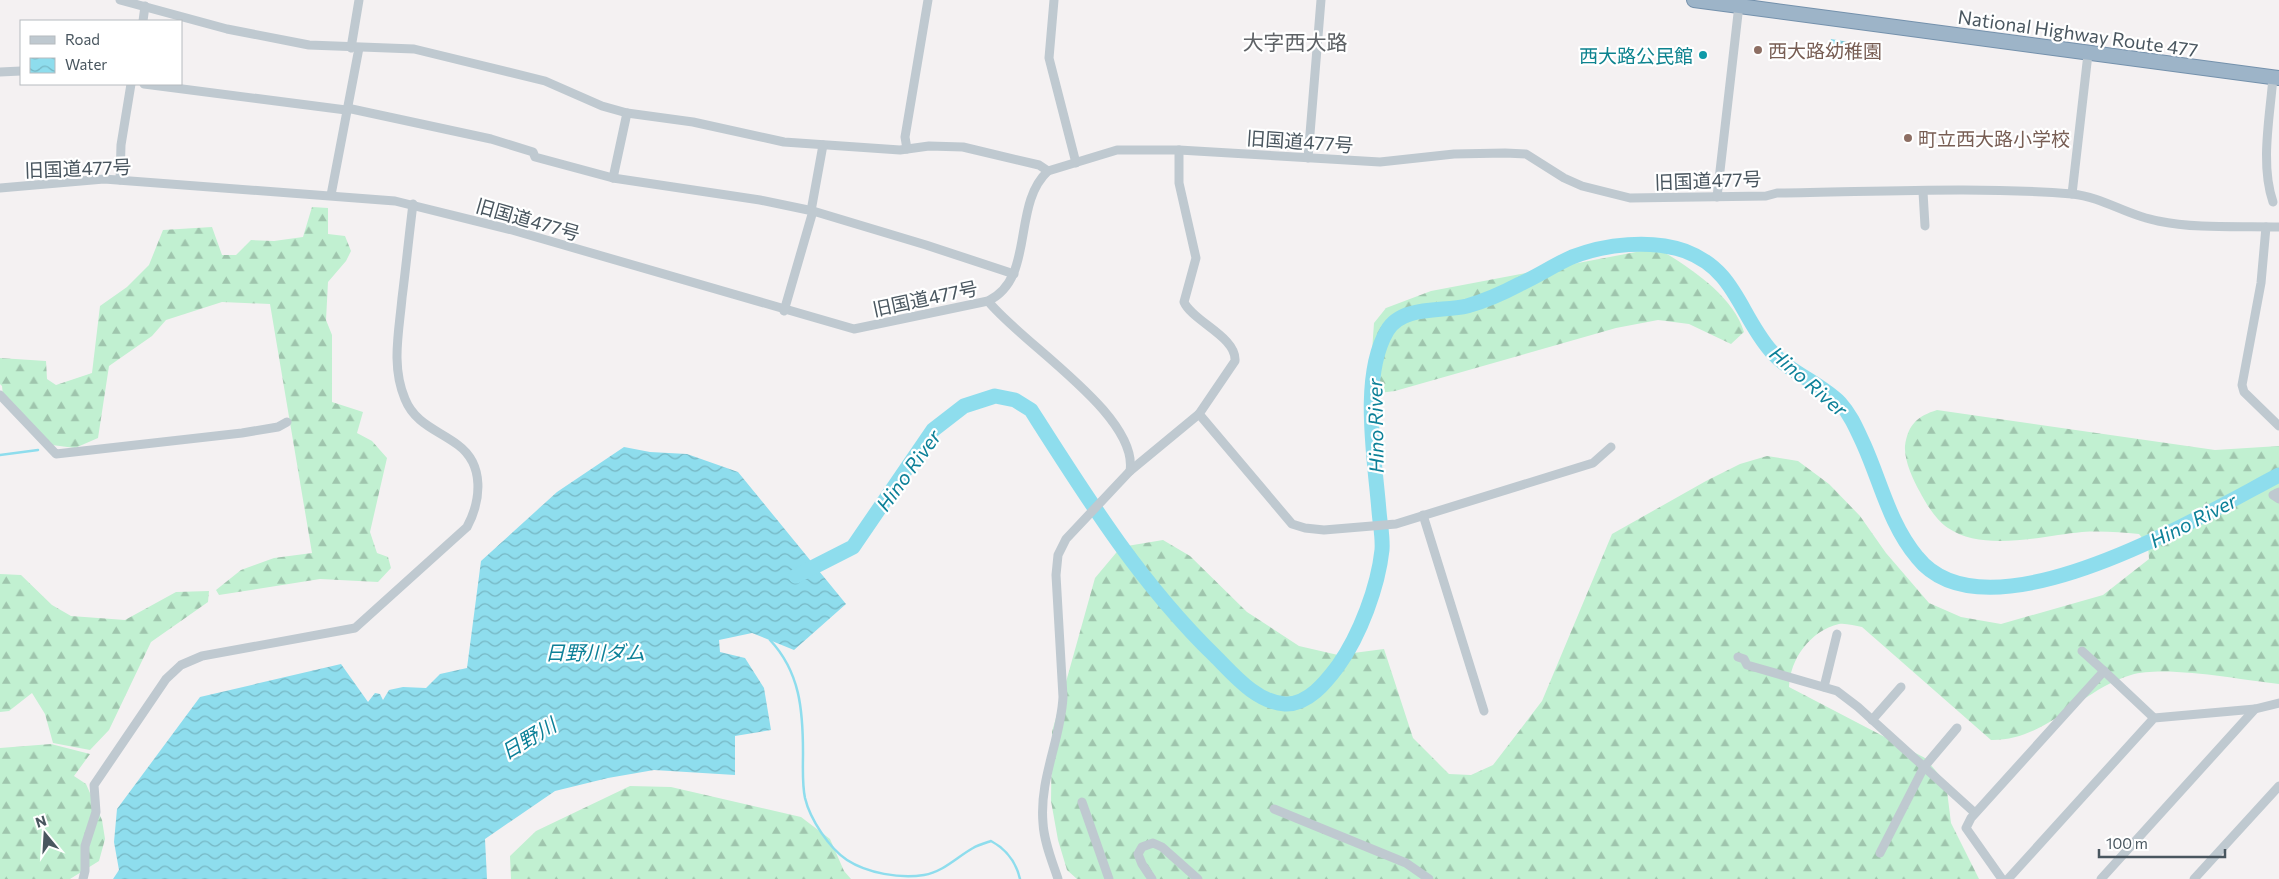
<svg xmlns="http://www.w3.org/2000/svg" width="2279" height="879" viewBox="0 0 2279 879" font-family="Commissioner,'Noto Sans JP',sans-serif">
<defs>
<pattern id="forest-firs" width="22" height="20" patternUnits="userSpaceOnUse" patternTransform="scale(1.25)"><rect width="22" height="20" fill="#c1f0d1"/><path d="M5 1l3.5 6h-7zM16 11l3.5 6h-7z" fill="#9fc5ad"/></pattern>
<pattern id="water-waves" width="16" height="10" patternUnits="userSpaceOnUse" patternTransform="scale(1.25)"><rect width="16" height="10" fill="#8edded"/><path d="M0 5q4-4 8 0t8 0" fill="none" stroke="#76b6c3"/></pattern>
</defs>
<rect width="100%" height="100%" fill="#f4f1f2"/>
<g fill="url(#forest-firs)">
<polygon points="312,207 328,208 328,234 345,236 351,251 346,261 328,282 326,320 332,335 332,402 363,412 357,433 372,441 387,458 370,532 377,553 388,557 391,568 378,582 320,579 219,595 216,590 241,570 274,558 312,553 270,304 222,302 166,320 152,336 109,366 98,438 75,448 52,445 4,404 2,386 0,384 0,358 46,361 47,379 56,385 92,373 100,306 127,287 149,265 163,230 212,227 222,255 236,255 251,240 274,241 303,237"/>
<path d="M1657 248C1689 267 1733 295 1744 332L1731 344 1689 324 1658 320 1616 328 1395 391 1379 393 1370 379 1374 323 1386 308 1431 291Z"/>
<path d="M1937 410 2215 450 2279 446V684C2240 680 2166 665 2131 675 2080 690 2047 741 1991 740L1862 627C1855 626 1846 623 1839 624 1810 631 1790 659 1789 687L1925 758 1946 783 1951 823 1979 879H1077L1067 870 1058 840 1051 801 1052 732 1095 578 1121 547 1163 540 1190 556 1247 612 1299 646 1338 655 1384 649 1413 738 1449 774 1471 775 1493 765 1542 701 1612 534 1706 481 1740 464 1767 456 1798 461 1829 484 1860 516 1886 553 1929 603 1961 617 2001 624 2103 595 2149 559 2148 545 2139 534C2120 532 2101 531 2082 532 2042 536 1983 552 1948 528 1937 521 1926 504 1920 492 1913 480 1904 460 1905 446 1908 424 1918 416 1937 410Z"/>
<polygon points="0,574 21,575 52,605 71,616 125,620 176,592 209,591 208,602 151,642 109,730 90,750 53,743 45,714 32,693 9,711 0,712"/>
<polygon points="51,744 90,754 74,776 86,784 102,820 105,839 99,861 70,879 0,879 0,748"/>
<polygon points="630,786 671,787 801,817 830,839 844,871 851,879 511,879 510,856 536,831"/>
</g>
<g fill="url(#water-waves)">
<polygon points="1831,39 1861,44 1859,59 1828,55"/>
<polygon points="624,447 650,452 687,454 738,472 846,604 794,650 752,633 719,640 720,652 745,658 764,688 771,730 735,736 735,775 654,770 608,778 555,791 485,839 487,879 113,879 119,870 114,842 117,809 200,697 341,664 368,702 375,693 380,694 383,700 389,690 403,687 426,688 440,674 467,668 481,561 557,492"/>
</g>
<g fill="none" stroke-linecap="round" stroke-linejoin="round">
<g stroke="#8edded" stroke-width="2.5">
<polyline points="0,455 38,450"/>
<path d="M770 640C800 672 803 710 803 753 803 767 802 784 805 798 810 819 829 848 847 860 867 873 900 879 924 875 943 872 957 857 973 848 978 845 985 843 991 841 1006 849 1016 862 1020 879"/>
</g>
<path stroke="#8edded" stroke-width="15" d="M796 576 853 547 933 430 964 406 995 396 1015 400 1031 410C1087 498 1140 583 1215 656 1234 675 1256 702 1285 704 1308 705 1326 682 1338 666 1360 635 1378 587 1382 550 1383 537 1380 524 1379 511 1375 460 1360 377 1387 331 1401 305 1443 312 1467 306 1485 301 1503 293 1520 284 1538 276 1554 265 1572 257 1605 244 1651 239 1685 251 1736 270 1739 314 1771 351 1790 373 1820 383 1840 403 1851 415 1857 430 1864 445 1881 483 1890 525 1917 557 1987 646 2204 514 2279 475"/>
<g stroke="#7491ac" stroke-width="16">
<polyline id="trunk" points="1694,0 2279,78"/>
</g>
<g stroke="#bfc9d0" stroke-width="9">
<polyline points="120,0 227,29 309,45 414,49 545,81 602,106 627,113 693,122 784,142 900,150 929,146 963,147 1039,165 1048,171"/>
<polyline points="1054,0 1049,58 1076,163"/>
<polyline points="143,21 145,6"/>
<polyline points="351,48 359,0"/>
<polyline points="0,72 21,71"/>
<polyline points="144,84 346,110"/>
<polyline points="347,108 491,139 533,152 535,157 613,178 760,200 813,211 926,245 1014,274"/>
<polyline points="907,149 905,137 928,0"/>
<polyline points="1308,158 1321,0"/>
<polyline points="613,178 627,113"/>
<polyline points="120,180 121,145 131,84"/>
<path d="M0 188 104 179 395 201 512 230 854 329 988 301C1036 278 1011 205 1048 171L1117 150H1179L1380 162 1454 154 1505 153 1526 154 1564 178 1582 186 1630 198 1766 196 1777 193C1875 192 1974 186 2072 194 2103 197 2128 216 2158 221 2197 229 2239 226 2279 227"/>
<polyline points="1923,192 1925,226"/>
<polyline points="2072,194 2088,54"/>
<polyline points="331,195 359,48"/>
<polyline points="1717,197 1739,5"/>
<path d="M2273 202C2260 164 2270 117 2273 77"/>
<polyline points="811,211 823,145"/>
<polyline points="2266,227 2261,283 2242,385 2244,392 2279,426"/>
<path d="M988 301C1021 343 1139 415 1130 471"/>
<polyline points="784,311 813,211"/>
<polyline points="0,395 56,454 242,433 278,427 287,422"/>
<polyline points="1199,414 1292,524 1305,528 1324,530 1396,524 1593,463 1611,447"/>
<polyline points="2279,492 2273,495 2279,499"/>
<polyline points="1423,515 1484,711"/>
<polyline points="2082,651 2104,671"/>
<polyline points="1738,657 1744,659 1747,665 1837,691 1858,707 1975,813"/>
<polyline points="1824,687 1837,634"/>
<polyline points="1872,720 1901,687"/>
<polyline points="1082,802 1109,879"/>
<polyline points="1274,809 1406,863 1429,879"/>
<polyline points="1880,853 1924,767 1957,728"/>
<path d="M83 879 85 871V846L96 812 94 785 166 679 181 665 202 656 355 628 467 527C481 501 485 465 458 445 438 430 415 424 405 399 391 366 399 332 402 298 406 267 409 235 413 204"/>
<path d="M1058 879C1052 861 1044 842 1043 823 1039 779 1061 739 1063 697L1056 575 1058 555 1066 539 1130 471 1199 414 1235 361C1237 337 1192 321 1184 302L1196 258 1179 183V150"/>
<polyline points="1152,879 1142,864 1138,854 1142,847 1153,843 1162,847 1198,879"/>
<polyline points="2002,879 1966,828 1971,818 2104,671 2154,718"/>
<polyline points="2008,879 2154,718 2255,709 2279,703"/>
<polyline points="2101,879 2255,709"/>
<polyline points="2194,879 2279,786"/>
</g>
<use href="#trunk" stroke="#9db4c8" stroke-width="14"/>
</g>
<g fill="#8d6e63" stroke="#fff" stroke-width="2">
<circle cx="1758" cy="50" r="5"/>
<circle cx="1908" cy="138" r="5"/>
</g>
<circle fill="#0f9aa8" stroke="#fff" stroke-width="2" cx="1703" cy="55" r="5"/>
<g text-anchor="middle" dominant-baseline="central" stroke-width="4.5" stroke-linejoin="round" paint-order="stroke">
<g font-size="19" fill="#49565f" stroke="#fff">
<text transform="translate(2078 33) rotate(8)">National Highway Route 477</text>
<text transform="translate(1300 141) rotate(4)">旧国道477号</text>
<text transform="translate(78 168) rotate(-2)">旧国道477号</text>
<text transform="translate(1708 180) rotate(-2)">旧国道477号</text>
<text transform="translate(528 219) rotate(16)">旧国道477号</text>
<text transform="translate(925 298) rotate(-12)">旧国道477号</text>
</g>
<g font-size="19" fill="#785e54" stroke="#fff" text-anchor="start">
<text x="1768" y="50">西大路幼稚園</text>
<text x="1918" y="138">町立西大路小学校</text>
</g>
<g font-size="19" fill="#0d838f" stroke="#fff" text-anchor="end">
<text x="1693" y="55">西大路公民館</text>
</g>
<g font-size="20" font-style="italic" fill="#0c8098" stroke="#fff">
<text transform="translate(1809 381) rotate(41)">Hino River</text>
<text transform="translate(1375 426) rotate(-91)">Hino River</text>
<text transform="translate(908 470) rotate(-54)">Hino River</text>
<text transform="translate(2193 520) rotate(-27)">Hino River</text>
<text x="595" y="652">日野川ダム</text>
<text transform="translate(528 738) rotate(-31)">日野川</text>
</g>
<g font-size="21" fill="#5e6266" stroke="#fff">
<text x="1295" y="41">大字西大路</text>
</g>
</g>
<rect x="20" y="20" width="162" height="65" fill="#ffffff" stroke="#b6bbbf"/>
<rect x="30" y="36" width="25" height="8" fill="#bfc9d0" stroke="#b6bbbf"/>
<text x="65" y="45" font-size="15" fill="#49565f">Road</text>
<rect x="30" y="58" width="25" height="15" fill="url(#water-waves)" stroke="#b6bbbf"/>
<text x="65" y="70" font-size="15" fill="#49565f">Water</text>
<g transform="translate(45 834) rotate(342)" stroke="#ffffff" stroke-width="4" paint-order="stroke">
<path d="M0-4L9 19L0 12L-9 19Z" fill="#49565f"/>
<text y="-8" font-size="14" font-weight="bold" text-anchor="middle" fill="#49565f">N</text>
</g>
<path d="M2099 849v8h126v-8" fill="none" stroke="#49565f" stroke-width="2.5"/>
<text x="2106" y="849" font-size="15" fill="#49565f" stroke="#ffffff" stroke-width="4" paint-order="stroke">100 m</text>
</svg>
